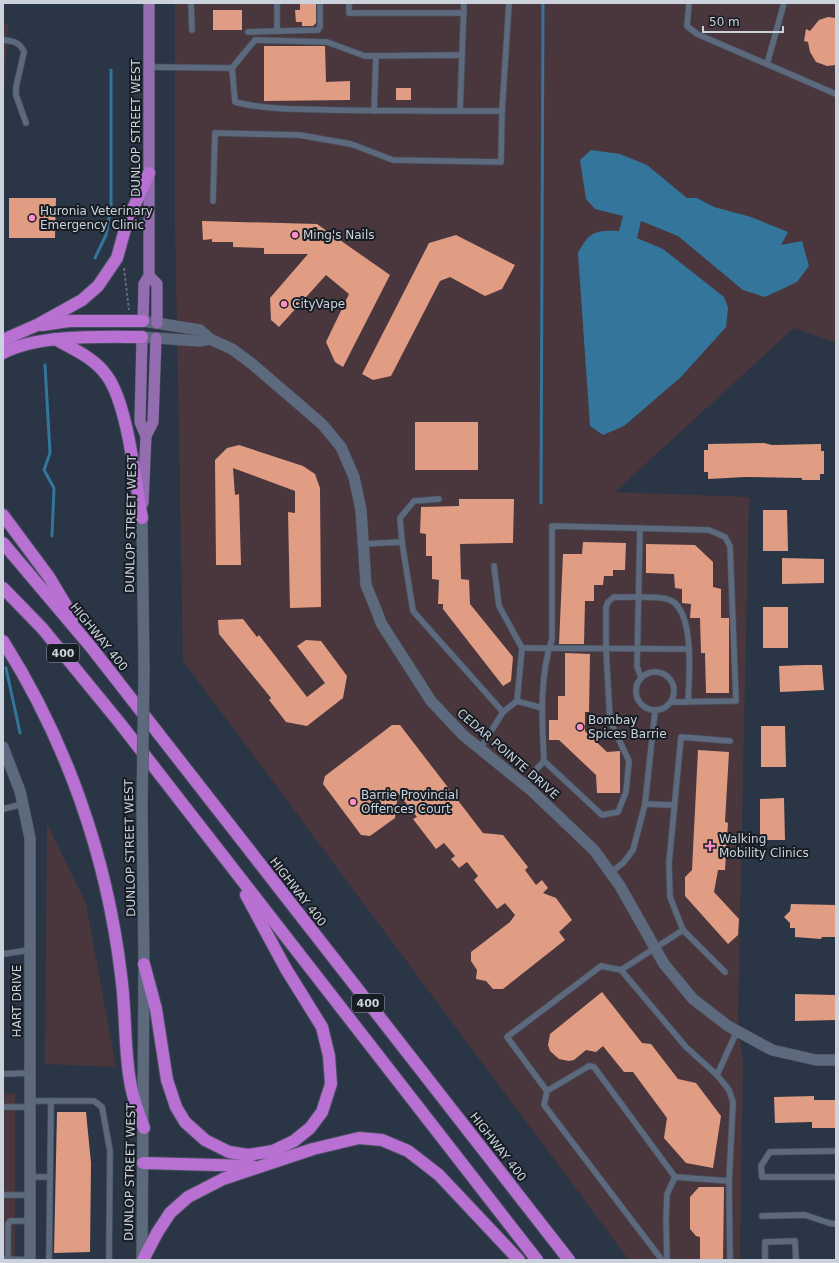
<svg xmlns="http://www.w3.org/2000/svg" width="839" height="1263" viewBox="0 0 839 1263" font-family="'DejaVu Sans',sans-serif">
<rect width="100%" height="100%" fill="#2a3546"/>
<g fill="#4a363d">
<polygon points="175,3 836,3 836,343 794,328 615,492 749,497 738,1016 743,1062 740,1260 629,1260 183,661 175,222"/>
<polygon points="3,22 8,24 3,114"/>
<polygon points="47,824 86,903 116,1067 45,1064"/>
<rect x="3" y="1093" width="12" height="167"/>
</g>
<path fill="#34769b" d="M591 150 620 154 647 165 687 198H697L714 207 751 217 788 232 781 245 802 241 809 266 797 282 765 297 743 290 678 236 641 221 637 238 663 249 724 297 728 308 726 327 681 377 624 426 603 435 590 426 578 253C589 232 595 230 619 231L623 216 595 209 586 199 580 160Z"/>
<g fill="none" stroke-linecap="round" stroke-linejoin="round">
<g stroke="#34769b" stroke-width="3">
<polyline points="95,258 106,235 111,207 111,70"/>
<polyline points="45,365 50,453 44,470 54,488 52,536"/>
<polyline points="541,503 543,3"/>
<polyline points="6,668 20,733"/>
</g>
</g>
<g fill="#e09d83">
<polygon points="300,3 316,3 316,23 313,26 302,26 302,22 296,22 295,10 300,10"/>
<rect x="213" y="10" width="29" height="20"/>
<polygon points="828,17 836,18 836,65 827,66 816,62 810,52 808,42 804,41 806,29 810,31 819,20"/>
<polygon points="264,46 325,46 326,82 350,81 350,100 264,101"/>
<rect x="396" y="88" width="15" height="12"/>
<polygon points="9,198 56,198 55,238 9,238"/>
<polygon points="202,221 317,224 390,275 343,367 335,362 326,342 349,294 326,275 279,327 271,320 270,298 308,254 264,254 264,248 233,247 233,242 212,242 212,239 203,240"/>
<polygon points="456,235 515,265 502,289 485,296 450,277 440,281 391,376 373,380 362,374 429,243"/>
<rect x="415" y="422" width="63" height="48"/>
<polygon points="764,443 772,445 821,444 821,451 824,451 824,474 820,474 820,480 802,480 802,478 745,477 708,479 708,472 704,472 704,450 708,450 708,444"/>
<polygon points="239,445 303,466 315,474 320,488 321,607 290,608 288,512 295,513 295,491 233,468 235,495 239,494 241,565 216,565 215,460 227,448"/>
<polygon points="459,499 514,499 513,543 460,544 461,579 469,580 470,604 513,657 511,681 503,686 443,609 443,604 438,604 439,580 432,579 432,556 426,556 426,534 420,533 421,507 459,506"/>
<polygon points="763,510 787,510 788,551 763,551"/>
<polygon points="583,542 626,543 625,570 613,570 613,576 604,576 603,585 594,585 594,601 585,601 584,644 559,644 563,554 582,554"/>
<polygon points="646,544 695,545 713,562 713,587 721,589 721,618 729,618 729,693 706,693 705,653 701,653 700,618 690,618 691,604 682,603 682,589 675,588 674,574 646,573"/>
<polygon points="782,558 824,559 824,583 782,584"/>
<rect x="763" y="607" width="25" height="41"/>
<polygon points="243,619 257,637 259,635 307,697 325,683 297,646 306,640 321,641 347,676 343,698 307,726 286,722 269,700 271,698 219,634 218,620"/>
<polygon points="565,653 590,654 589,712 585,712 585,731 607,752 620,751 620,793 597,793 596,775 559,740 549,740 549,720 558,720 558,696 565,696"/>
<polygon points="805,665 822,665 824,690 780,692 779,666"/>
<polygon points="392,725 400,725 483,833 503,835 528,867 525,870 536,885 542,880 548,888 543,893 556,898 572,920 559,932 565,940 503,989 493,989 486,981 476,979 477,970 471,961 471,952 510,922 515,915 505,903 497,909 474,880 478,876 467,862 459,868 451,859 455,856 444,843 436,849 413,819 417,817 398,793 395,818 370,836 361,835 323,784 325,776"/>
<polygon points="761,726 785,726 786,767 761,767"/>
<polygon points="698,750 729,752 725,822 728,823 725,870 718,870 714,892 739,919 738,935 728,944 685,896 685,877 692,870"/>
<polygon points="784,798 785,840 760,840 760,799"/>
<polygon points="791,904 836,905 836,937 822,937 821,939 795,937 795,928 790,928 790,923 784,917 790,911"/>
<polygon points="602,992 642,1043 651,1044 678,1079 696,1083 721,1116 713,1168 686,1163 664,1138 667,1118 633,1072 624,1072 603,1046 596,1052 586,1050 574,1060 569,1061 559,1059 550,1051 548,1045 550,1034"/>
<polygon points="795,994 835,995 836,1020 795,1021"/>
<polygon points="814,1096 814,1100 836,1100 836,1128 812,1128 812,1122 775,1123 774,1097"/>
<polygon points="57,1112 86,1112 91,1163 90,1252 54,1253"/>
<polygon points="699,1187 724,1187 723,1260 700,1260 700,1237 696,1236 690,1229 690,1197"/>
</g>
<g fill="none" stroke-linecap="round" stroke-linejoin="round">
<g stroke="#47505d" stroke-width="7">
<g id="service">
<polyline points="191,3 192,30"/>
<polyline points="349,3 349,13 464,13"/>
<polyline points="689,3 687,26 697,34 836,94"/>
<polyline points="277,31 277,3"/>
<polyline points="248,32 318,30 320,27 320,3"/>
<path d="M3 40C13 41 20 42 24 52L16 87V95L26 123"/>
<polyline points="462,55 464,3"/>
<polyline points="767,64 784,3"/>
<polyline points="148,67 232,68"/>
<polyline points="374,111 376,56"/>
<path d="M460 111 462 55 365 56 327 42 255 40 232 68 235 102C266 110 299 109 331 110 388 111 445 111 502 111L509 3"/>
<polyline points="213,201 215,133 299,135 351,144 393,160 501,162 502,111"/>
<polyline points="439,499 414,501 400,518 402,542 413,611 503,712"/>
<polyline points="640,528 637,666 641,678"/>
<polyline points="363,544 402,542"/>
<polyline points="522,648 689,649"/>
<circle cx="655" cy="691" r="19"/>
<polyline points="517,701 542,708"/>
<path d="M671 702 736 701 730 546 725 537 709 530 552 526V639C539 677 542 722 544 761L602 815 618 812 626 792 629 761 610 721 606 649V607L608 602 614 597C630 598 652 595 667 599 696 606 689 679 688 702"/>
<polyline points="480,749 503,712 517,701 522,648 499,606 494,566"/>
<polyline points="523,784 544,761"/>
<polyline points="645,804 655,711"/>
<polyline points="3,809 23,804"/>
<polyline points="610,873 623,863 633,850 645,804 674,805"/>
<polyline points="683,930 670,897 669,863 681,737 730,741"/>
<polyline points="3,954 30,950"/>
<polyline points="621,970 601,966 507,1037 547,1091 544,1105 662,1260"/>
<polyline points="725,972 683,930 621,970 686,1047 717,1075 737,1031"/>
<polyline points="3,1074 30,1073"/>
<polyline points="547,1091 589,1066 594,1067 675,1177"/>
<polyline points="30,1101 94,1101 102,1107 110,1151 109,1260"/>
<polyline points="3,1107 30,1107"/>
<polyline points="836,1151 770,1152 761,1166 762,1177 836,1177"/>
<polyline points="30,1177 50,1177"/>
<polyline points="729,1181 730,1260"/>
<polyline points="3,1195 30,1195"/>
<polyline points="762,1216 805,1215 829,1223 836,1224"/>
<polyline points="3,1259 30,1260"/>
<polyline points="8,1260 8,1224 10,1221 30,1221"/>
<polyline points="49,1260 51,1101"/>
<polyline points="667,1260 666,1220 667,1194 675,1177 729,1181 733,1102 729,1090 717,1075"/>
<polyline points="765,1260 765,1242 795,1241 796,1260"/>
</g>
</g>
<g stroke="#47505d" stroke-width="12">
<polyline id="minor" points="3,747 20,791 30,838 30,1260"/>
</g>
<g stroke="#47505d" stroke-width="12">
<g id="tertiary">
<polyline points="143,321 200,330 210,339 232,349 251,363 322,424 341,447 354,477 361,510 366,585 377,612 381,623 431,701 463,735 532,791 594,850 620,886 664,964 693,999 728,1026 772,1050 816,1060 836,1060"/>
<polyline points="142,337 199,341 210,339"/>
</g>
</g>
<g stroke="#47505d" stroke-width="12">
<g id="secondary">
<polyline points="142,518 144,670"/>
<polyline points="142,1260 144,964 142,807"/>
</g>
</g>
<g stroke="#47505d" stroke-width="12">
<g id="primary">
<polyline points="149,276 157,284 157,323"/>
<polyline points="143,321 144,284 149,276 149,3"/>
<polyline points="142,337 140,422 146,436"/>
<polyline points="143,503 146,436 153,422 156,338"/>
</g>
</g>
<g stroke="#47505d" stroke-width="14">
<g id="motorway">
<polyline points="42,325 69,321 143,321"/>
<path d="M55 339C73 349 95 358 107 376 128 405 135 481 142 518"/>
<polyline points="3,340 37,325 82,300 98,286 117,258 127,222 149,173"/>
<path d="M3 353C38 334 103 337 142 337"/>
<polyline points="3,515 49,577 73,617"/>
<polyline points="3,543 91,647 569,1260"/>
<polyline points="3,588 42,628 119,722 537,1260"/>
<path d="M3 641C67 742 107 857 121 975 126 1010 124 1047 130 1081 132 1097 139 1113 144 1128"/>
<polyline points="144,964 156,1009 167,1080 176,1107 185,1122 205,1140 229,1152 248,1155 273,1151 294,1141 310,1128 322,1112 331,1084 329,1056 322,1027 286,969 246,895"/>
<polyline points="143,1163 252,1166"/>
<polyline points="143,1260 157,1233 170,1213 188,1197 223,1179 313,1149 359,1138 382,1140 408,1151 439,1175 519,1260"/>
</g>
</g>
<polyline stroke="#616b79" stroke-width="2" stroke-dasharray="3 2" stroke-linecap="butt" points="124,268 129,310"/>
<use href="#service" stroke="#5d697c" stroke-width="5.5"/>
<use href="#minor" stroke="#5d697c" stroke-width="11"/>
<use href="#tertiary" stroke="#5d697c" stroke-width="11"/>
<use href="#secondary" stroke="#5d697c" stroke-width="11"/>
<use href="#primary" stroke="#946db0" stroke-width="11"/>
<use href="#motorway" stroke="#b870d3" stroke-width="12"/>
<g stroke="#47505d" stroke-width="12" stroke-linecap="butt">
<polyline id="secondary-bridge" points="142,807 144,670"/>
</g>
<use href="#secondary-bridge" stroke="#5d697c" stroke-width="11"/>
</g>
<g fill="#fb8fc6" stroke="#181d24" stroke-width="1.5">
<circle cx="32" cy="218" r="4"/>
<circle cx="295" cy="235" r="4"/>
<circle cx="284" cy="304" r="4"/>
<circle cx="580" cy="727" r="4"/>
<circle cx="353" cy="802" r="4"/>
<path d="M708 840h4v4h4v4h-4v4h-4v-4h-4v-4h4z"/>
</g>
<g text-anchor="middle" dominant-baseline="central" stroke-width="4" stroke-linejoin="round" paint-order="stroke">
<g fill="#181d24" stroke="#959ca5" stroke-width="1">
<rect x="47" y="644" width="32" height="18" rx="3"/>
<rect x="352" y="994" width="32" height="18" rx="3"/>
</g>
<g font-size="11" font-weight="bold" fill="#cbd2dc">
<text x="63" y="653">400</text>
<text x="368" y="1003">400</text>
</g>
<g font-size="12" fill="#cbd2dc" stroke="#181d24">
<text transform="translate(136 128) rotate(-90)">DUNLOP STREET WEST</text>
<text transform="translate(131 524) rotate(-89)">DUNLOP STREET WEST</text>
<text transform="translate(99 637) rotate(51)">HIGHWAY 400</text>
<text transform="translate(508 754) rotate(41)">CEDAR POINTE DRIVE</text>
<text transform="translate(130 848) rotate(-91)">DUNLOP STREET WEST</text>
<text transform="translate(298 892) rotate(52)">HIGHWAY 400</text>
<text transform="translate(17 1001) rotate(-90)">HART DRIVE</text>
<text transform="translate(498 1147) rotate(52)">HIGHWAY 400</text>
<text transform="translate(130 1172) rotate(-89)">DUNLOP STREET WEST</text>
</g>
<g font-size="12" fill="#cbd2dc" stroke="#181d24" text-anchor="start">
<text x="40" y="211">Huronia Veterinary<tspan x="40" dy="14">Emergency Clinic</tspan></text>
<text x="303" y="235">Ming's Nails</text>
<text x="292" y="304">CityVape</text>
<text x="588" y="720">Bombay<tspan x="588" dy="14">Spices Barrie</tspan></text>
<text x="361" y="795">Barrie Provincial<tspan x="361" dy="14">Offences Court</tspan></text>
<text x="719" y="839">Walking<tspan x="719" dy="14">Mobility Clinics</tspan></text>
</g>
</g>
<rect width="839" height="1263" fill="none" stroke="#cbd2dc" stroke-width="8"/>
<path d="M703 26v6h80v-6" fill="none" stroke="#cbd2dc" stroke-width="2"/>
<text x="709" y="26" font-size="12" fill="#cbd2dc" stroke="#181d24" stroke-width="3" paint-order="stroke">50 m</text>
</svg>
